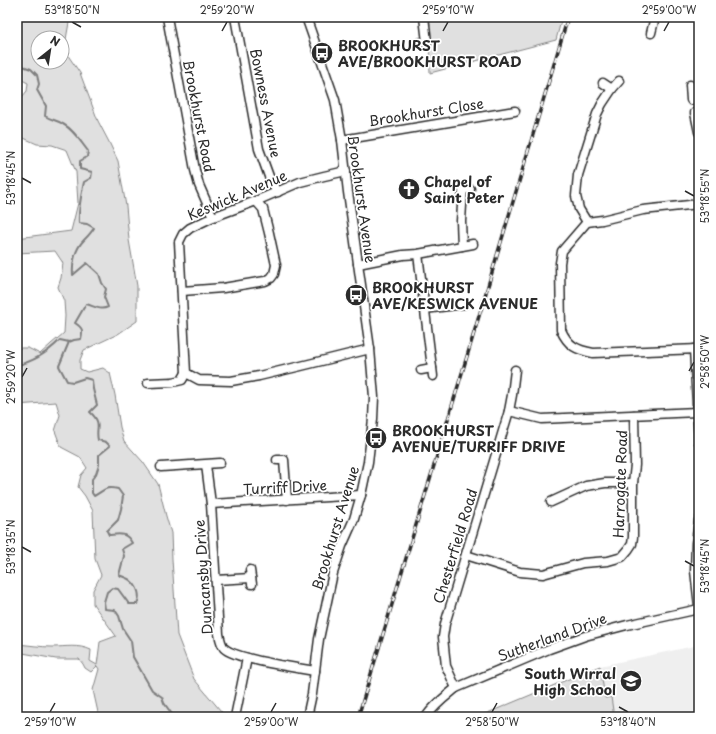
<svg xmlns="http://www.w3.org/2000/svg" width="716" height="734" viewBox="0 0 716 734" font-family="'Playpen Sans',sans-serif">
<rect width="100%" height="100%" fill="#fff"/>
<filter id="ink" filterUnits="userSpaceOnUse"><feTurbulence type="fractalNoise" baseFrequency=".025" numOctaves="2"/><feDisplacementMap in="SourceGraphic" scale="8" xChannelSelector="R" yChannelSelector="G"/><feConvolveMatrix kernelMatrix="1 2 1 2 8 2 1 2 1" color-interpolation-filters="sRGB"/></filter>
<g filter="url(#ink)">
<polygon fill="#efefef" points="699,645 699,717 478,717 600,666"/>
<g fill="#e0e0e0" stroke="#868686" fill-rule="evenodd">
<path d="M17 17H70L65 45 67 54 80 73 98 121 109 142 118 161 126 206 129 240 137 286V321L118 334 84 350 80 360V369L87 372 103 368 110 373 115 395 120 427 124 441 143 462 158 484 166 516 171 533 172 559 177 635 194 679 226 717H99L93 690 99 669 97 666 91 672 85 668 83 664 79 659H56L17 652V644C29 645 41 647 52 647 66 647 78 644 91 650L90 661 97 665 100 642 116 636 93 604V590L101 575 95 559 93 511 85 496 78 487 81 475 87 468 80 457 61 447 55 431 60 415 56 402 17 405V348H28L40 354 51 344 64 333 65 316 64 301 58 287 61 278 63 263 55 251 17 253V238L71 231 78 203 76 172 67 150 52 145 37 144 17 135V103L27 91 28 83 18 78 17 75ZM38 38H62V62H38Z"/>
<polygon points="427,17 562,17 556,40 430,73 429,42"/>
<polygon points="600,666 605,698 611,697 614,717 478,717"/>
</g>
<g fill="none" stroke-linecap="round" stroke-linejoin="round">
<g stroke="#7e7e7e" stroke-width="2">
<polyline points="17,22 20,24 17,30"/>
<path d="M17 52 20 65 31 69 37 75 39 84 37 90 46 106 45 116C51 120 57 120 63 124 74 130 80 141 88 151L87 157 80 161V169L92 172 91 178 84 182C81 196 78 208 79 223L87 224 94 228C91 233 88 236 84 240 75 249 72 263 73 275L87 263 99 274 102 283 106 289 104 297 108 307C100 311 94 306 86 304L75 323C83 328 83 330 81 339L74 340 69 342 59 366 67 381 73 382 85 378 92 380 93 389 97 405 90 412C103 424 95 427 98 440L106 442 110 446 99 455V465L96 474 92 479V493L94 496C105 490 105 486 118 489L123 496 121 509 118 520 107 531 109 535C120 534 126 532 132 543L122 549 124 556 119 575C123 577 128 578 131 581 138 587 141 596 137 604H129L118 589 112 588 107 592 104 602 105 609 115 610 119 616 123 629 131 641 133 657 152 690 162 697 164 703 174 717"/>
<path d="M17 365C33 362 49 351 60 340L69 342"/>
</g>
<g stroke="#2b2b2b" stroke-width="11">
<g id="street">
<polyline points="167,17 195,170 199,185 213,217"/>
<polyline points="235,17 240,44 259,149 271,182 278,192"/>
<polyline points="306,17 335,100 342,140 348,192 370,349 374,397 373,419 368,462 361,495 354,519 342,546 333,573 319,639 312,694 307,717"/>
<polyline points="651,33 655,17"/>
<polyline points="419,43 427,42 424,17"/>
<polyline points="603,83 612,89"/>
<polyline points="690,85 691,100"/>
<polyline points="695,113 699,132"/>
<polyline points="342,140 515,111"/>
<polyline points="346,171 324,176 300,182 256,201 213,217 190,228 183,234 179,242 186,373 199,380 231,381 259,376 301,366 370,349"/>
<path d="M699 204 643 210 602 220 587 222 562 251 560 263 561 330C568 346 577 350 593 353L699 349"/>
<polyline points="587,222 579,209 576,196 578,175 597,114 602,104 612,89 619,81"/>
<polyline points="462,246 461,221 463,189 470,189"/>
<polyline points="418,254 433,376"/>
<polyline points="358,264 403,255 418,254 473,244"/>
<polyline points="182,291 223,288 265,281 271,278 274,274 276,265 269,233 263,209 256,201"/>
<polyline points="425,309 464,304"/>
<polyline points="694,349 699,442"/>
<polyline points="421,370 432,368"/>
<polyline points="148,383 173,382 182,380 186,373"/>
<polyline points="509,411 512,395 515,370"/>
<polyline points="277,460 284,460 287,500"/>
<path d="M206 465 211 504 219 634C220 639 221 644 224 648 234 659 298 668 315 671"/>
<polyline points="161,467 220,463"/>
<polyline points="551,502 586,486 605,483 633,483"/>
<polyline points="211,504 361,495"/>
<polyline points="699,520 696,543 695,571 699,606"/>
<polyline points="466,555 520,572 543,574 583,563 608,561 622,557 628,550 632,544 633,537 633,483 635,465 634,415"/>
<polyline points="250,570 252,584"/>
<polyline points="216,580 251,578"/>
<polyline points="456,688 446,666 443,637 445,624 509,411 542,419 697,412"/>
<polyline points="235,717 247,658"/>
<path d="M426 717C434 705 445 697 456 688L549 649 585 636 627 625 699 609"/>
</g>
</g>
<use href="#street" stroke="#fff" stroke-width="8"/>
<g stroke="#2b2b2b" stroke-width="3.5">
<polyline id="rail" points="358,717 468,353 568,17"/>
</g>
<use href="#rail" stroke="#fff" stroke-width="2" stroke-dasharray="6" stroke-linecap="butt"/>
</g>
</g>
<path fill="none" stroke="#2b2b2b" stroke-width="1.5" d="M72 22 81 27M222 31 227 22M443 31 448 22M664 31 669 22M22 178 31 183M685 191 694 196M689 371 694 362M22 377 27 368M22 547 31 552M685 561 694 566M619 707 628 712M50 712 55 703M271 712 276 703M492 712 497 703"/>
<defs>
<g id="bus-disc" transform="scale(1.15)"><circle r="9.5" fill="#2b2b2b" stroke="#fff"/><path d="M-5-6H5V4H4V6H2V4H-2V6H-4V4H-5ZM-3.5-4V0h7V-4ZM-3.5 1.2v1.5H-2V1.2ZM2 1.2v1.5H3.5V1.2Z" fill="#fff"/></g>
<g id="church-disc" transform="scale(1.15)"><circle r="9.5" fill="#2b2b2b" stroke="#fff"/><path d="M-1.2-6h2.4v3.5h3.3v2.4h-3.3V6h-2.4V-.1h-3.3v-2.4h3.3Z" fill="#fff"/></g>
<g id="school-disc" transform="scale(1.15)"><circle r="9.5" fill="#2b2b2b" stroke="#fff"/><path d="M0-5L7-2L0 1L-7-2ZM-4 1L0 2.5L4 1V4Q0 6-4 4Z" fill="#fff"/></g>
</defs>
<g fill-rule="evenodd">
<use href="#bus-disc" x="322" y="53"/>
<use href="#church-disc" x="409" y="189"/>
<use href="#bus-disc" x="356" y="295"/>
<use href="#bus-disc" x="376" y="438"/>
<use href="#school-disc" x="631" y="681"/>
</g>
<g text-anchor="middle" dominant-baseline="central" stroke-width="3.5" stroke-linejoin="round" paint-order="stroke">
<g font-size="14" font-weight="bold" fill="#2b2b2b" stroke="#fff" text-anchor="start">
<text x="338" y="45">BROOKHURST<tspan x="338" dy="16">AVE/BROOKHURST ROAD</tspan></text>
<text x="424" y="181">Chapel of<tspan x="424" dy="16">Saint Peter</tspan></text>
<text x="372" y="287">BROOKHURST<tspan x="372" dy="16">AVE/KESWICK AVENUE</tspan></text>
<text x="392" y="430">BROOKHURST<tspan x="392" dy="16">AVENUE/TURRIFF DRIVE</tspan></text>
<text x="616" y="673" text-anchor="end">South Wirral<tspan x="616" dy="16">High School</tspan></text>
</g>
<g font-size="14" fill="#2b2b2b" stroke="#fff">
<text transform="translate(266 103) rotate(79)">Bowness Avenue</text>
<text transform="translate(426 112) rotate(-9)">Brookhurst Close</text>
<text transform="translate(199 116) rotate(79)">Brookhurst Road</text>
<text transform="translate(237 195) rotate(-23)">Keswick Avenue</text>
<text transform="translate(362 199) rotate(82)">Brookhurst Avenue</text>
<text transform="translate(620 484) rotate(-88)">Harrogate Road</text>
<text transform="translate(285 487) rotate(-3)">Turriff Drive</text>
<text transform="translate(335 528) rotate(-73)">Brookhurst Avenue</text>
<text transform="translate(455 546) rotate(-73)">Chesterfield Road</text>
<text transform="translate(203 577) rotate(-94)">Duncansby Drive</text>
<text transform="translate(552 637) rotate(-20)">Sutherland Drive</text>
</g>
</g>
<rect width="716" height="734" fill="none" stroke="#fff" stroke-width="44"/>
<g transform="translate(50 50) rotate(30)"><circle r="19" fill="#ffffff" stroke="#aaaaaa"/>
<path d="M0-3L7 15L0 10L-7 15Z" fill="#2b2b2b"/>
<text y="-6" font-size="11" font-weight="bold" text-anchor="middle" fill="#2b2b2b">N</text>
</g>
<rect x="22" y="22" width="672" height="690" fill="none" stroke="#2b2b2b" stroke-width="1.5"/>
<g font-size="10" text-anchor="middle" fill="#2b2b2b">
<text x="72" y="14">53°18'50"N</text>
<text x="227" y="14">2°59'20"W</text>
<text x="448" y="14">2°59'10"W</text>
<text x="669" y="14">2°59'00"W</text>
<text transform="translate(11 178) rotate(-90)" y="4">53°18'45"N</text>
<text transform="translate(705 196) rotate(-90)" y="4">53°18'55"N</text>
<text transform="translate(705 362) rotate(-90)" y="4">2°58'50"W</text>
<text transform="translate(11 377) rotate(-90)" y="4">2°59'20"W</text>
<text transform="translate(11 547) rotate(-90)" y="4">53°18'35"N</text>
<text transform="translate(705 566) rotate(-90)" y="4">53°18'45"N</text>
<text x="50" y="726">2°59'10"W</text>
<text x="271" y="726">2°59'00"W</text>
<text x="492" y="726">2°58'50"W</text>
<text x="628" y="726">53°18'40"N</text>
</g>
</svg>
